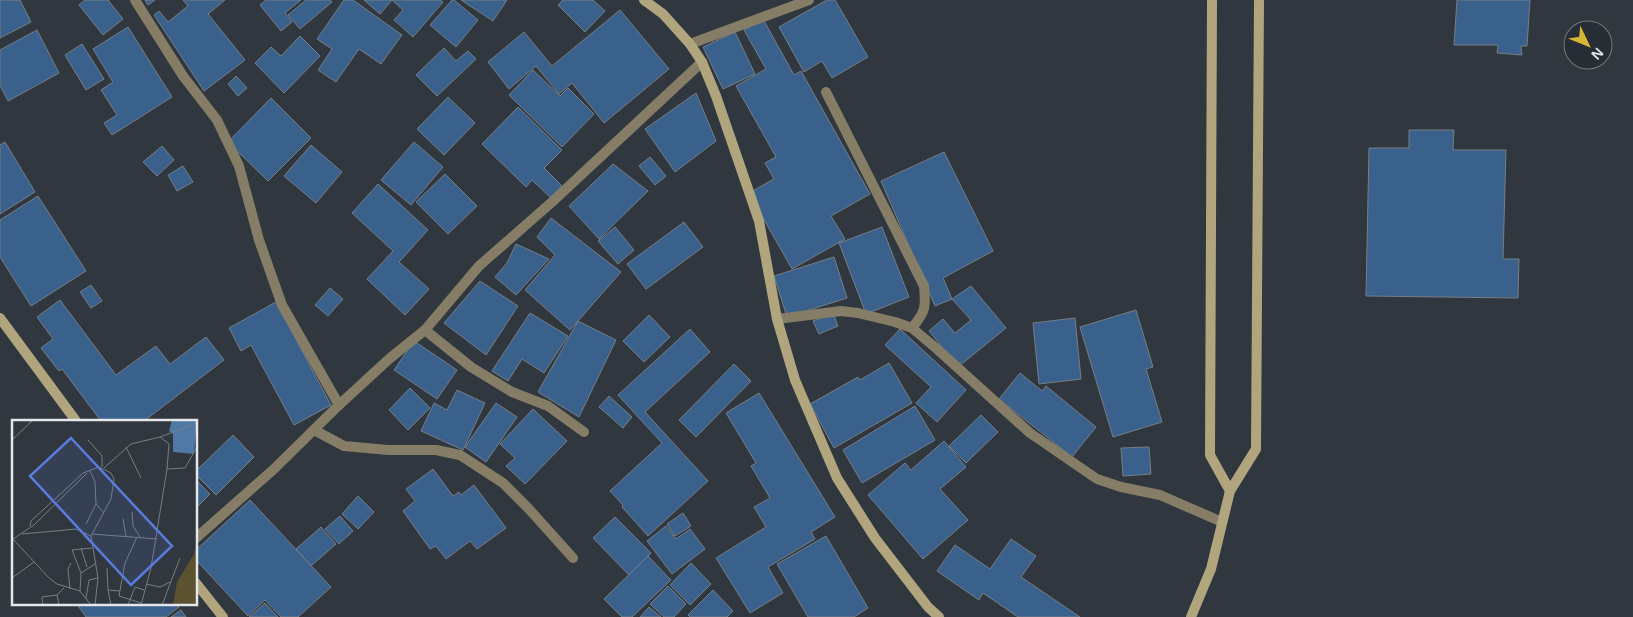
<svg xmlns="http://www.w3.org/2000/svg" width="1633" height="617" viewBox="0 0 1633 617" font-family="Helvetica,sans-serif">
<rect width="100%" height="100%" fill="#30373e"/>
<g fill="#3a618b" stroke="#777e86">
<polygon points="0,0 20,0 31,22 0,38"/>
<polygon points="85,0 108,0 123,19 103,35 79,5"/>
<polygon points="145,0 155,0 148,5"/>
<polygon points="183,0 225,0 208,14 245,60 204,91 154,15 159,11 168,22 188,6"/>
<polygon points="266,0 301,0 285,13 292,22 281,31 260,5"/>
<polygon points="306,0 330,0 332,2 300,29 288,15"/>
<polygon points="344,0 353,0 402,35 381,64 359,49 336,82 318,70 332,49 317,39"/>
<polygon points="364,0 440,0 443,2 413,37 394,20 403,10 392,0 380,14"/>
<polygon points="452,0 454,0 478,20 456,47 430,25"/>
<polygon points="461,0 507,0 493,21"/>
<polygon points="563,0 593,0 605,11 585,32 558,5"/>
<polygon points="827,0 835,0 868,57 832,78 822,61 804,72 779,27"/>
<polygon points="1457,0 1530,0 1527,46 1521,46 1522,55 1497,53 1498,45 1454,45"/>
<polygon points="620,10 669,69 604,123 572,83 559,94 536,66 509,89 488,62 524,32 552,66"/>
<polygon points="763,19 794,75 801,71 870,194 831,216 845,239 792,269 749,193 774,179 765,163 776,157 736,86 766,69 744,30"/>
<polygon points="128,27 172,97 112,135 104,123 117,115 101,90 113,82 93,49"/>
<polygon points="37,30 59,73 8,101 0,85 0,50"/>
<polygon points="735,32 755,74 723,89 703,47"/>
<polygon points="300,36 320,56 284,93 255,63 271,47 281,56"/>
<polygon points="82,44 104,79 86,90 65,55"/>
<polygon points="444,48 456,61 468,51 476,59 437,96 416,75"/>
<polygon points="533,70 560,96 568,88 594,114 562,147 509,95"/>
<polygon points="236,76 247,88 238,96 228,84"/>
<polygon points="696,93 716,141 675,172 645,129"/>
<polygon points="448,97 475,123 444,155 417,129"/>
<polygon points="271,98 311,138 268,181 228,142"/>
<polygon points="518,107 562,150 544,168 562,186 551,198 532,180 526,187 482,144"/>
<polygon points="1409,130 1454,130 1453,150 1506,150 1503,259 1519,259 1518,298 1366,296 1369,148 1409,148"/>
<polygon points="5,142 35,192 0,214 0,145"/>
<polygon points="414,142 443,167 411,205 381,180"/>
<polygon points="311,145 342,172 316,203 284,176"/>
<polygon points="162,146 174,160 157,176 143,162"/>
<polygon points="944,152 993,251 943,278 952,299 935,306 881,181"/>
<polygon points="650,157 666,176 655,185 639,166"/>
<polygon points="613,164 648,191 599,239 569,206"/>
<polygon points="183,166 193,182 177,191 168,175"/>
<polygon points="445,174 477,206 448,234 416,202"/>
<polygon points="378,184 428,230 399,262 429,289 405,315 367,279 393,251 352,213"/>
<polygon points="38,196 86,271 31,306 0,257 0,220"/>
<polygon points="551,218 621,272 570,330 525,290 555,255 537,237"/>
<polygon points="684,222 703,247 646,289 627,264"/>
<polygon points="615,227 634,250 618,264 598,241"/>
<polygon points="882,227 909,297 866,314 839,243"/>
<polygon points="516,244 549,259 516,295 495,277 507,263"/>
<polygon points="834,257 847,298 787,317 774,276"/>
<polygon points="480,281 518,306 486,355 444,323"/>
<polygon points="91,285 102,301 91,308 80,292"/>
<polygon points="971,286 1006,328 958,367 929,331 943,319 955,333 971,320 952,299"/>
<polygon points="330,288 343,299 328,316 315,305"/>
<polygon points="60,300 116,375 156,346 170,364 206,337 224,360 144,421 101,421 62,369 59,371 41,348 53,339 37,317"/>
<polygon points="276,302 331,405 294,425 251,345 241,351 229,328"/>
<polygon points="1136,310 1153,367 1146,369 1162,422 1113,437 1080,327"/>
<polygon points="530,313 568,336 544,373 522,359 508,381 492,371"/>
<polygon points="833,313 838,326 819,334 813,321"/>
<polygon points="649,315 670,337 644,362 623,341"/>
<polygon points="1075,318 1081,379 1039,384 1033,323"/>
<polygon points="578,321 616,340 579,417 538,392"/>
<polygon points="690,329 710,352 645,412 708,481 648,536 622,507 623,505 610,491 662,443 618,395"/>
<polygon points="900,329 966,390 937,422 916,403 931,387 885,345"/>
<polygon points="414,341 457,370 437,399 394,370"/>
<polygon points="889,363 912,403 834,448 810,404 858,377 860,380"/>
<polygon points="734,364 751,381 696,437 679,420"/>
<polygon points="1020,373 1042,391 1046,386 1096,427 1072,457 999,399"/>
<polygon points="410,388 430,408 408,430 389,410"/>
<polygon points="457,390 485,403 463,450 421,431 434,403 447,410"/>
<polygon points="759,393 835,517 811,532 815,539 768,567 783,593 750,613 716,558 766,527 754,507 770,498 751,466 756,463 726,413"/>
<polygon points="609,396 632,417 623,428 599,407"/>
<polygon points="496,403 517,417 486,462 465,447"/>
<polygon points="915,406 935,440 862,483 843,450"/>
<polygon points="533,409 567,441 525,484 506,466 515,458 500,444"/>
<polygon points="981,415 998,432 966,463 949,446"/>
<polygon points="233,435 254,457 216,495 196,475 196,471"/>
<polygon points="944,441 966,467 940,489 968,520 923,559 868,495 905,463 911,470"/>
<polygon points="1149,447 1151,474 1123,476 1121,448"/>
<polygon points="433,469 453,496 459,492 461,495 474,485 506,528 477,549 470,541 446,559 436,546 430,549 403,511 415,501 406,489"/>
<polygon points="196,480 210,494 196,508"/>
<polygon points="358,496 374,512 358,529 342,514"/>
<polygon points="250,500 331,587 298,617 281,617 265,600 248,616 196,560 196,550"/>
<polygon points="683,513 691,526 675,536 667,524"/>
<polygon points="340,516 353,531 339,544 325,529"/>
<polygon points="615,517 651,553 629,575 593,538"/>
<polygon points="666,526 676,539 690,529 705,549 672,574 647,541"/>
<polygon points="321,527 336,544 311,566 296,549"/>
<polygon points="826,536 868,608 854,617 808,617 777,564"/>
<polygon points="1011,539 1036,556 1021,577 1080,617 1018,617 983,593 979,600 937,571 955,545 990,569"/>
<polygon points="648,556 671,580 632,617 622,617 604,599"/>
<polygon points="691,563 711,584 690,605 670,585"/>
<polygon points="668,586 686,604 674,617 664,617 650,604"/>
<polygon points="713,590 733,611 727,617 690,617 688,615"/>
<polygon points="76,603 177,603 179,607 166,617 86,617"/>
<polygon points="265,603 278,617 249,617"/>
<polygon points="649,607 661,617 640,617"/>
<polygon points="181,610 186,617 171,617"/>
</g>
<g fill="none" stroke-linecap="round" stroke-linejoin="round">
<g stroke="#857d65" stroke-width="10">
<polyline points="135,0 183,76 217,120 239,166 259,240 282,305 339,405"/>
<polyline points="690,44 809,0"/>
<path d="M826 92 924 286C926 307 926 311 912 328"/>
<polyline points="777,319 841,311 858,313 895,322 912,328 937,349 1030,433 1097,479 1121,487 1160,495 1222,522"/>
<polyline points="425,330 471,367 512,392 548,406 584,432"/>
<polyline points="314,430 344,446 388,450 436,450 460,455 503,483 528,508 573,558"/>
<polyline points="196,538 274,469 339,405 389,359 425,330 479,266 552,202 702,62"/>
</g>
<g stroke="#b1a57e" stroke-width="10">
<polyline points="644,0 663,14 690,44 702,62 716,96 759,221 777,319 795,380 837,478 875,538 928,607 939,617"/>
<polyline points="1212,0 1210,455 1230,491"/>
<polyline points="0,318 76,421"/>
<polyline points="196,583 223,617"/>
<polyline points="1191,617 1211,569 1230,491 1256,449 1259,0"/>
</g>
</g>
<g transform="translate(12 420)">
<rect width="185" height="185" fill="#30373e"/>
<path d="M185 120V185H161L165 162 182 134Z" fill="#5c5230"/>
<path d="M160 0H185L182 34 161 32V14L157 11Z" fill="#5179a5"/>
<path fill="none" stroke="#787e84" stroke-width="1" d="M148 17 185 3M0 20 21 0M76 20 90 36V47M114 27 129 58M92 48 119 24 148 17 157 24 155 49M78 51 83 62 84 84 92 93M120 92 121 106 128 117M111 99 114 116M74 104 84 84M18 106 19 101 71 53 87 47 99 53 102 59 99 79 79 116 86 158 83 185M10 114 64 109 79 116M80 114 145 119M125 117 113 143 107 176 129 183M1 119 37 158 45 164 68 171 79 185M1 119 22 105 75 53M69 128 75 147M95 148 96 170M69 153 83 144M0 158 22 142M134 164 148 167 158 162M58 169 56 149 59 143M68 171 69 153 60 130 80 128M74 178 77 160 86 158M31 185 30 177 45 175M47 185 45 175 52 168M99 185 96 170 108 171M116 185 123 167 132 170M129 185 139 148 155 49 173 48 185 27M150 185 168 138"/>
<path fill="#597cde" fill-opacity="0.15" stroke="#597cde" stroke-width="2.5" d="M59 18 160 126 119 165 18 56Z"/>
<rect width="185" height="185" fill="none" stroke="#e4e8ec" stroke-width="2.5"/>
</g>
<g transform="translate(1588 45) rotate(133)"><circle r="24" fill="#262d34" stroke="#72787e"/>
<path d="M0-4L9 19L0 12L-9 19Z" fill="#d6b534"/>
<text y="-8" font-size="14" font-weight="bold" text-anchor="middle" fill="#e4e8ec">N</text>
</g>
</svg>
